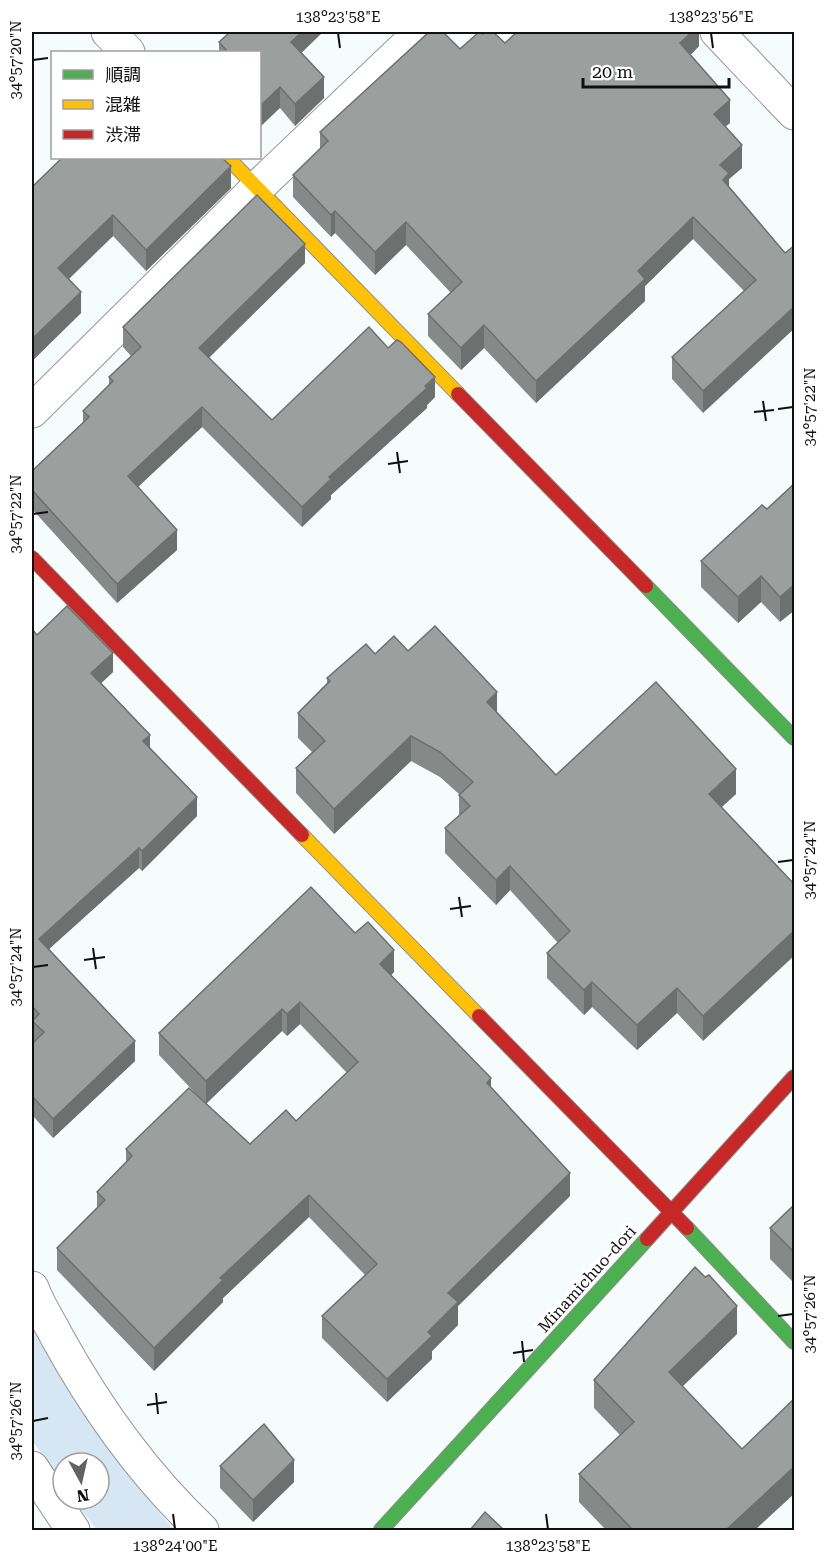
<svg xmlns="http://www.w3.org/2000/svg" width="826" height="1562" viewBox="0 0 826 1562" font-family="'Roboto Serif','Noto Sans JP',serif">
<rect width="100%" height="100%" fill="#f6fcfb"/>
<polygon fill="#d6e6f2" points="32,1324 68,1389 131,1478 174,1530 97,1530 73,1499 99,1499 99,1463 63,1463 63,1485 32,1440"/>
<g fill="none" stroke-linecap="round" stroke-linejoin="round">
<g stroke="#949696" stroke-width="35">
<g id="street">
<polyline points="108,32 128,52"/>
<polyline points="717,32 794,113"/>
<polyline points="32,411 257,188 421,32"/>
<path d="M32 1288C38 1305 49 1321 57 1337 96 1408 144 1475 202 1530"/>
<polyline points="32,1468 73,1530"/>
</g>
</g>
<g stroke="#8a8d8c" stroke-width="16">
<g id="fast">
<polyline points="646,586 794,738"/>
<polyline points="687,1228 794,1342"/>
<polyline points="381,1530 647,1239"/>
</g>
</g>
<g stroke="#8a8d8c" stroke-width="16">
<g id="slow">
<polyline points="228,158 458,394"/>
<polyline points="302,835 479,1016"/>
</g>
</g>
<g stroke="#8a8d8c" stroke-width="16">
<g id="jam">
<polyline points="458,394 646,586"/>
<polyline points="32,558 302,835"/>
<polyline points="479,1016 687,1228"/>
<polyline points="647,1239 794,1077"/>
</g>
</g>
<use href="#street" stroke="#fefffe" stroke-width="33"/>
<use href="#fast" stroke="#4caf50" stroke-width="14"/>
<use href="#slow" stroke="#ffc107" stroke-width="14"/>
<use href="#jam" stroke="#c62828" stroke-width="14"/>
</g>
<g fill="#858a88" fill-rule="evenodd">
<polygon points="699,32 699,46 690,55 730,123 725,126 742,168 729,179 729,187 785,253 703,413 672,379 672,357 744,291 693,239 645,286 645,301 536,403 484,348 461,370 428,336 428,314 451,293 406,245 375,275 335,233 331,237 293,197 293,175 320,149 320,132 483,34 505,43"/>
<polygon points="219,42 302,53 324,98 295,126 280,108 260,52 219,52"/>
<polygon points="32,187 231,188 146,271 113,236 69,279 81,313 32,361"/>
<polygon points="305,263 209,358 272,420 388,348 435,397 427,405 427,408 331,495 331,499 302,527 202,427 138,487 177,550 117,603 32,509 32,471 83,423 83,411 109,385 109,377 131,356 123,347 123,327"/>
<polygon points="795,483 780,622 761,602 738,623 701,587 701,561 767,509"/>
<polygon points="32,629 37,635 113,672 101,683 150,748 197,816 142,871 139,868 49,949 135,1061 53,1138 32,1115 32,1044 33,1042 32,1041"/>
<polygon points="408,651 497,713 556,775 736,794 721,807 703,1041 677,1013 637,1050 592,1007 584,1015 547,978 547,953 558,943 510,890 496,905 445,853 445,828 459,816 459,794 440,777 411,761 334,834 296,793 296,768 312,752 298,738 298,713 327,683 327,678 375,654"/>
<path d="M355 933 394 972 391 975 491 1087 570 1196 458 1306V1325L432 1351V1359L387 1402 322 1338V1316L365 1275 309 1217 223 1298V1302L154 1371 57 1270V1248L97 1208V1192L126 1162V1149L200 1098 159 1055V1033ZM300 1024 347 1073 296 1121 250 1144 206 1103 282 1031 287 1036Z"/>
<polygon points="795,1204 795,1284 770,1259 770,1228"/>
<polygon points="705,1277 737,1334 683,1386 755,1530 606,1530 579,1502 579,1474 620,1435 594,1408 594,1380"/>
<polygon points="220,1466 294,1482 253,1522 220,1488"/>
</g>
<g fill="#6c706f">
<polygon points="302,32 323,32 291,63 291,42"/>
<polygon points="692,32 699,32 699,46 680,66 680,43"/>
<polygon points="324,77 324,98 295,126 295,104"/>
<polygon points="280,87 280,108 260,127 260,106"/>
<polygon points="730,100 730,123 714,136 714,114"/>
<polygon points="742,145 742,168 729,179 729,195 723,202 720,165"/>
<polygon points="231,166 231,188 146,271 146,250"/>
<polygon points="335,211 335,233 331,237 331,215"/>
<polygon points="113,215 113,236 58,289 58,268"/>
<polygon points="693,217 693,239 645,286 645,301 536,403 536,381 638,271"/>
<polygon points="406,222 406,245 375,275 375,252"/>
<polygon points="305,244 305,263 199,367 199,348"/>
<polygon points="81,292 81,313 32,361 32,339"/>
<polygon points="795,306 795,328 703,413 703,391"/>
<polygon points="484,325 484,348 461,370 461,348"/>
<polygon points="435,377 435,397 427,405 427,408 331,495 331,499 302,527 302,507 329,477"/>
<polygon points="202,407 202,427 128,496 128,476"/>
<polygon points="177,530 177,550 117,603 117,584"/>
<polygon points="761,576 761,602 738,623 738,597"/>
<polygon points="795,584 795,610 780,622 780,597"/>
<polygon points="113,653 113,672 91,693 91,673"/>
<polygon points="497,692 497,717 487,702"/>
<polygon points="150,735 150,754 143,741"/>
<polygon points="411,736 411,761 334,834 334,809"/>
<polygon points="736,769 736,794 709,819 709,794"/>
<polygon points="197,797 197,816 142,871 142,851"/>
<polygon points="139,848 139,868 39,958 39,939"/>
<polygon points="510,866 510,890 496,905 496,880"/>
<polygon points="795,930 795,955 703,1041 703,1016"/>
<polygon points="394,950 394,972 380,986 380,964"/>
<polygon points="592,982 592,1007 584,1015 584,990"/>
<polygon points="677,988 677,1013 637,1050 637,1025"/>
<polygon points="300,1002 300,1024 287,1036 287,1014"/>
<polygon points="282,1009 282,1031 206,1104 206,1081"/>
<polygon points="135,1041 135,1061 53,1138 53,1119"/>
<polygon points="491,1078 491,1101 487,1083"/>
<polygon points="570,1173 570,1196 458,1306 458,1325 432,1351 432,1359 387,1402 387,1379 428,1332 448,1293"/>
<polygon points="309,1195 309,1217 223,1298 223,1302 154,1371 154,1348 220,1278"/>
<polygon points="737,1306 737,1334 669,1399 669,1372"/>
<polygon points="294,1460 294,1482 253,1522 253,1500"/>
<polygon points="795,1466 795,1493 755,1530 726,1530"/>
</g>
<g fill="#9ba09e" stroke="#6c706f" stroke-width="1.5">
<polygon points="230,32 302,32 291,42 324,77 295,104 280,87 260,106 260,52 228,52 219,42"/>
<polygon points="429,32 443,32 460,49 479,32 481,32 483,34 485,32 493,32 505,43 517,32 692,32 680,43 730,100 714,114 742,145 720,165 729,173 723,180 785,253 795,245 795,306 703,391 672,357 756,280 693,217 638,271 645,279 536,381 484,325 461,348 428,314 462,282 406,222 375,252 335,211 331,215 293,175 328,141 320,132"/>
<polygon points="62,158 222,158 231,166 146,250 113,215 58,268 81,292 32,339 32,187"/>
<polygon points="257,195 305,244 199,348 272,420 369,327 388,348 397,340 401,342 435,377 425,386 427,388 329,477 331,479 302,507 202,407 128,476 177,530 117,584 32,490 32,471 89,417 83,411 113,381 109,377 141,347 123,327"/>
<polygon points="795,483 795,584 780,597 761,576 738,597 701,561 762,505 767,509"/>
<polygon points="67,606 113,653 91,673 150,735 143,741 197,797 142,851 139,848 39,939 135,1041 53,1119 32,1096 32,1044 44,1032 32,1021 39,1014 32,1006 32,629 37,635"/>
<polygon points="435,626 497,692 487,702 556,775 656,682 736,769 709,794 795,885 795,930 703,1016 677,988 637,1025 592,982 584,990 547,953 570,931 510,866 496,880 445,828 470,806 459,795 473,782 440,752 411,736 334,809 296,768 325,741 298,713 330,681 327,678 366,644 375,654 394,636 408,651"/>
<polygon points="311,887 355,933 368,922 394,950 380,964 491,1078 487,1083 570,1173 448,1293 458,1302 428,1332 432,1336 387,1379 322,1316 377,1264 309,1195 220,1278 223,1280 154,1348 57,1248 105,1200 97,1192 132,1156 126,1149 189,1088 250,1144 286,1110 296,1121 358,1062 300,1002 287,1014 282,1009 206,1081 159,1033"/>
<polygon points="795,1204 795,1253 770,1228"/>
<polygon points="695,1267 705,1277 709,1275 737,1306 669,1372 742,1449 795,1398 795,1466 726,1530 633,1530 579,1474 634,1422 594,1380"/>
<polygon points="264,1424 294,1460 253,1500 220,1466"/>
<polygon points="485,1512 504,1530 470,1530"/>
</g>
<path fill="none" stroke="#101010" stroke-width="2" d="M338 33 340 48M711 33 713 48M33 60 48 58M763 401 766 421M778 409 793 407M754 412 774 410M397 452 400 473M388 464 408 461M33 514 48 512M778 862 793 860M459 897 462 917M450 909 471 906M93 948 96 969M84 960 105 957M33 967 48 965M778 1316 793 1314M522 1341 524 1362M513 1353 533 1350M156 1393 158 1414M147 1405 167 1402M33 1421 48 1418M173 1514 175 1529M546 1514 548 1529"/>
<g text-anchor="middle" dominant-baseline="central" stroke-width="6" stroke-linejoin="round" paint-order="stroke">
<g font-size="16" fill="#101010" stroke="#fff">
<text transform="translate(587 1279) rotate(-48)">Minamichuo-dori</text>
</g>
</g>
<rect width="826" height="1562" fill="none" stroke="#ffffff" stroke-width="66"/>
<rect x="51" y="51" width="210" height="108" fill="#ffffff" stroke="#9f9f9f" stroke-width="1.5"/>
<rect x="63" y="70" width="30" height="9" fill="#4caf50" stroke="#9f9f9f" stroke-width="1.5"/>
<text x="105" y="81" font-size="18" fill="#101010">順調</text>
<rect x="63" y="100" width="30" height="9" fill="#ffc107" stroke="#9f9f9f" stroke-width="1.5"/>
<text x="105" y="111" font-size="18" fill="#101010">混雑</text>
<rect x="63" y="130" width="30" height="9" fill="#c62828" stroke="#9f9f9f" stroke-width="1.5"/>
<text x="105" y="141" font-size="18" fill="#101010">渋滞</text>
<g transform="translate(81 1481) rotate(172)"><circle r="28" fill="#ffffff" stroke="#9f9f9f" stroke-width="1.5"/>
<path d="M0-4.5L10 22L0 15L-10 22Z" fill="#606362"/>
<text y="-9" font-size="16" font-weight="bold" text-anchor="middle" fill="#101010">N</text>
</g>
<path d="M583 78v9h146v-9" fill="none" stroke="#101010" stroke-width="3"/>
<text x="592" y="78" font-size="18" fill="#101010" stroke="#ffffff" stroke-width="4.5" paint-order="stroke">20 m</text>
<rect x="33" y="33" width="760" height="1496" fill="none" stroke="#101010" stroke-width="2"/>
<g font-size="15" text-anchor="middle" fill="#101010">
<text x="338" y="22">138°23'58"E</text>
<text x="711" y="22">138°23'56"E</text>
<text transform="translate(16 60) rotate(-90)" y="5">34°57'20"N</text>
<text transform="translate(810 407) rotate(-90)" y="5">34°57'22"N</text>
<text transform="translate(16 514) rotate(-90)" y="5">34°57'22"N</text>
<text transform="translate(810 860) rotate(-90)" y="5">34°57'24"N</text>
<text transform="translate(16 967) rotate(-90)" y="5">34°57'24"N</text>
<text transform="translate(810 1314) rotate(-90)" y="5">34°57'26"N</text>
<text transform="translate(16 1421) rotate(-90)" y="5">34°57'26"N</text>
<text x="175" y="1551">138°24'00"E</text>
<text x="548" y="1551">138°23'58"E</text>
</g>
</svg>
